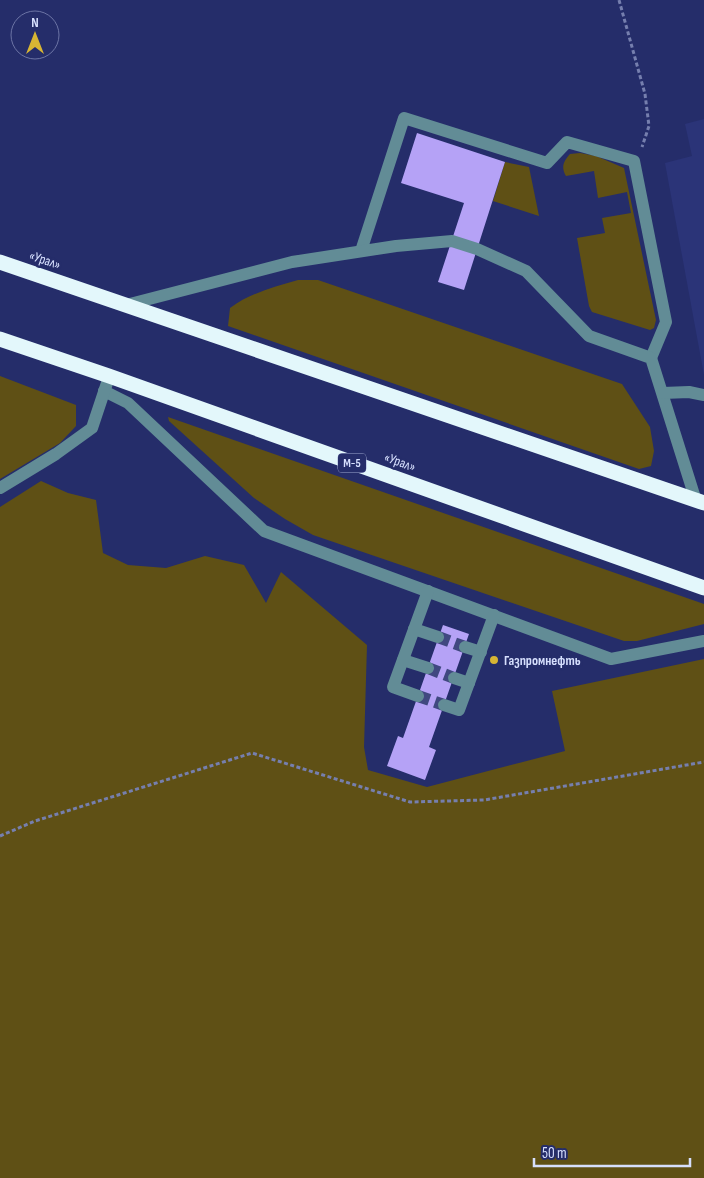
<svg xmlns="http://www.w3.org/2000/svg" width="704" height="1178" viewBox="0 0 704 1178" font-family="'Sofia Sans Condensed',sans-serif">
<rect width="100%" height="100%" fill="#252d6a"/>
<polygon fill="#2b3478" points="704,119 704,375 665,163 692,156 685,124"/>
<g fill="#5f5015">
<path d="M580 153 596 156 624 168 656 320 654 328 650 330 592 312 589 306 577 238 605 233 602 218 631 213 627 192 598 198 594 171 566 176C561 167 563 162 570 154Z"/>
<polygon points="505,162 529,167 539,216 493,201"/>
<path d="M298 280H318L622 384 650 427 654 451 651 466 639 469 228 326 230 308C250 293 274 287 298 280Z"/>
<polygon points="0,376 76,405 76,426 60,443 0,479"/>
<polygon points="168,417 704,604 704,624 637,641 624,641 313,535 285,519 254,498 169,421"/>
<polygon points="41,481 68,493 96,500 103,553 128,565 166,568 205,556 244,565 266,603 281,572 367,645 364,747 368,770 427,787 565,751 552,691 704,659 704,1178 0,1178 0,507"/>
</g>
<g fill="#b5a2f6">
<polygon points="417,133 505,162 464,290 438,282 464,203 401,183"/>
<polygon points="443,625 469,634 429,747 436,750 425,780 387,766 398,736 403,738"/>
</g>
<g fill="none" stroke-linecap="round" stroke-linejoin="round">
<g stroke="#404880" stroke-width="12" stroke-dasharray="12 6" stroke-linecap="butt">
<polyline points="438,637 465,647"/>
<polyline points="428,668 454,678"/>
<polyline points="418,696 444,705"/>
</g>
<g stroke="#767fae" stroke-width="3" stroke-dasharray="4 2.5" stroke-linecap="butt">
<polyline points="619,0 645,94 649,126 642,147"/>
<polyline points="0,836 35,821 252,753 410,802 484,800 704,762"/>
</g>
<g stroke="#628c96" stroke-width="12">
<polyline points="361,251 404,118 547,163 567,142 634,161 666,322 651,358"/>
<polyline points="126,305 292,262 396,246 452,241 477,249 526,271 589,336 651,358 696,501"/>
<polyline points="104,391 128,403 264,531 611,659 704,641"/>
<polyline points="663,393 689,392 704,395"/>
<polyline points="0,488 56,454 92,428 107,383"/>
<polyline points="414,629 438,637"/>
<polyline points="465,647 481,652"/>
<polyline points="403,660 428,668"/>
<polyline points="454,678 469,683"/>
<polyline points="418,696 393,687 428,591"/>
<polyline points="444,705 459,710 494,615"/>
</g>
<g stroke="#e3f7fb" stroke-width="15">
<polyline points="0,262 704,503"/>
<polyline points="0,339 109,376 704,588"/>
</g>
</g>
<circle fill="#d7b534" stroke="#252d6a" stroke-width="2" cx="494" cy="660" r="5"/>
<g text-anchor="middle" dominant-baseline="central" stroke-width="5" stroke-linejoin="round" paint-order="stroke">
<rect fill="#252d6a" stroke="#a1aad1" stroke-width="1" x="338" y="453.5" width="28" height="19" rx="4"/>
<g font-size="12" font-weight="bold" fill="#d6dffd">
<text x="352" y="463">М-5</text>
</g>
<g font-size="14" fill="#d6dffd" stroke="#252d6a">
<text transform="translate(45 260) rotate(19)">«Урал»</text>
<text transform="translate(400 462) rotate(20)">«Урал»</text>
</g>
<g font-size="14" font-weight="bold" fill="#d6dffd" stroke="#252d6a" text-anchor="start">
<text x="504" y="660">Газпромнефть</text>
</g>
</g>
<g transform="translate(35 35)"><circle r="24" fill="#252d6a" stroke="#6c74a5"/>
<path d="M0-4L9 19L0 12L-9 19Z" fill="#d7b534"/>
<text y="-8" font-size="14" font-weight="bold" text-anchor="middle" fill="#d6dffd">N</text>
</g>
<path d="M534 1158v8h156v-8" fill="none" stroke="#d6dffd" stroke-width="2.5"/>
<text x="542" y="1158" font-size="15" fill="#d6dffd" stroke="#252d6a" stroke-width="4" paint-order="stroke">50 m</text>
</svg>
